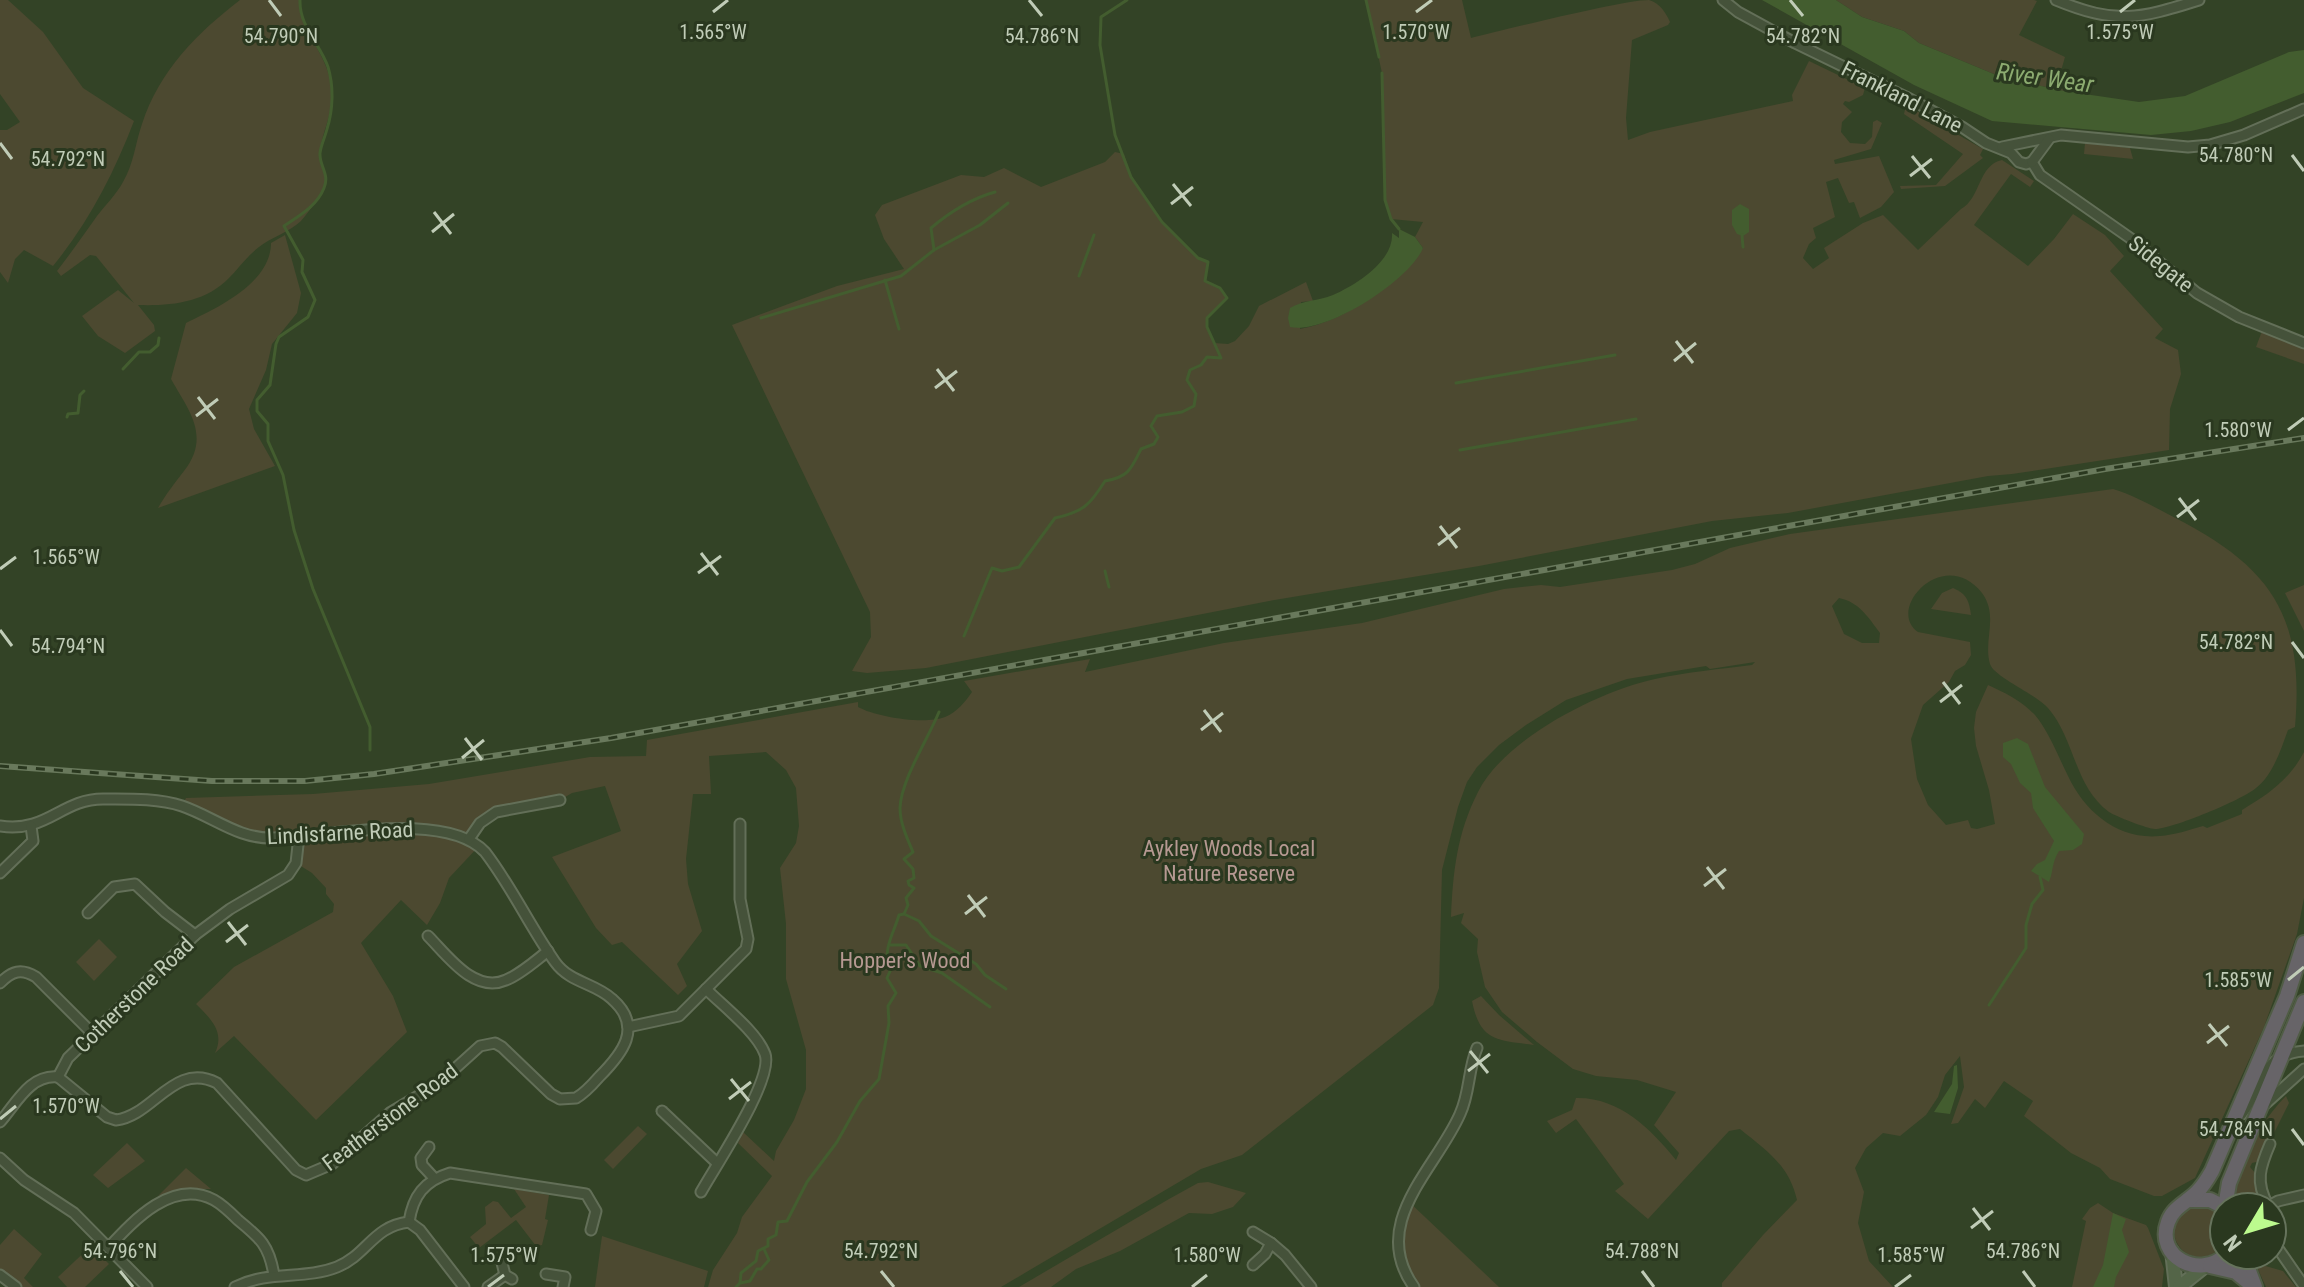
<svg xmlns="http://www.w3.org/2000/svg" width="2304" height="1287" font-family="'Roboto Condensed',sans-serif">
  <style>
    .green { fill: #4c4930; fill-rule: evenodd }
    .water { fill: #435d2f }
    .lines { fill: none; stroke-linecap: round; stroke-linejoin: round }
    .stream { stroke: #435d2f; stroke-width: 3 }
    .minor-casing { stroke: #636f58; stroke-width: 13 }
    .secondary-casing { stroke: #636f58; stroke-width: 16 }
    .trunk-casing { stroke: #505c45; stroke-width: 18 }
    .minor { stroke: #45523a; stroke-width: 9 }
    .secondary { stroke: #546548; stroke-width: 12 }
    .trunk { stroke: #676468; stroke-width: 14 }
    .rail-casing { stroke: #69795c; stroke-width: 6 }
    .rail { stroke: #2a381f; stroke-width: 3; stroke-dasharray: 9; stroke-linecap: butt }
    .ticks { fill: none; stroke: #c0ccb7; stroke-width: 3 }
    .labels { text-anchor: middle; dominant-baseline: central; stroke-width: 6; stroke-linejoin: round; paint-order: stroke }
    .street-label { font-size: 22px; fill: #c0ccb7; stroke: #2a381f }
    .park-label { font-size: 22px; fill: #b69992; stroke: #2a381f }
    .water-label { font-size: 24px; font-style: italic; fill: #8cab70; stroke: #2a381f }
    .ticks-label { font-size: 20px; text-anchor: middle; fill: #c0ccb7; stroke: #2a381f; stroke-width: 6; stroke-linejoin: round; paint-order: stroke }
  </style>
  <rect width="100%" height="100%" fill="#334326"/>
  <!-- green -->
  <g class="green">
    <path d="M0,0h8l35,32 40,56 51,33c-20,52 -45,101 -81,145l-29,-16 -9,9 -7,24 -8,-11v-142h7l13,-8 -20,-28z"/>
    <path d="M240,0h60c-1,30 27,53 31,85 4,28 -8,42 -11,66 -2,16 12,23 2,41 -3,5 -17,25 -21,29 -10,10 -31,17 -42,26 -12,9 -20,21 -30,31 -24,25 -59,28 -91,27l16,20 1,6 -30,22 -27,-17 -16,-20 36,-26 16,13 -38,-47 -6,-1 -29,21 -4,-5c14,-18 27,-37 40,-55 9,-12 19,-21 26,-34 11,-19 12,-38 19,-58 17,-53 55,-91 98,-124z"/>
    <path d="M1366,0h96l9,38c33,-8 152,-38 178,-38 11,3 17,13 21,22l-2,3 -36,15 -6,78 2,22 22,-8 143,-31 -1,-6 17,-34 56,27 -2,7 -14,7 -4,-1 -2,3 9,8 -10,10 -1,10 9,11 15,1 7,-7 1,-15 4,-2 5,3 -11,26 -37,11 1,4 44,-8 15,36 -13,15 -21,11 -6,-16 -5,1 -11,-25 -12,4 9,35 -22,11 3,10 -7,6 -6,14 10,11 16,-11 -5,-10 39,-25 20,-8 35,35 43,-41c20,-11 17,-44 41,-49l32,21 -4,6 -19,-13 -37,51 54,41 26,-27 19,-25 32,21 19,21 -14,15 53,58 -8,9 23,12 3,24 -11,35 -1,41 -157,24 -24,2 -200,37 -76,8 -233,45 -210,35 -343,67 -59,5 -15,-2 19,-34 -1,-25 -138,-287 105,-39 67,-17 -20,-30 -9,-24 7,-10 79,-30 23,2 20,-9 37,19 64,-25 10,-10 9,2 7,23 31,45 36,36 10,4 -2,19c8,7 16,6 21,17l-20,20v10l7,15 14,1 7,-3 14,-15 10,-20 47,-24 7,19 -12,1 -1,27c52,-10 88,-44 123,-81l-8,-11 8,-15 -32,-3 -6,-19 -3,-127z"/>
    <path d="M1836,0h198l3,1 -18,34 46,22 -4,14 3,20 -63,-14 -82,-34 -15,-12 -42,-14z"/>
    <path d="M1906,105l77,44 -3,6 3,3 -38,28 -44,3 -1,-3 36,-1 27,-31 -59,-40z"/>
    <path d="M2085,143l45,5 3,11 -49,-5z"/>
    <path d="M285,235l16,58 -4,20 -25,31 -6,26 -17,39 5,20 21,37 -117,42c8,-14 16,-24 26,-37 27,-35 5,-60 -13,-92l15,-56c31,-15 85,-40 85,-80z"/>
    <path d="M2262,331l42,17v16l-48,-17z"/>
    <path d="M2113,489c26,8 48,22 72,34 91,49 119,99 110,204l-7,3c-7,19 -15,45 -32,58 -14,12 -84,41 -101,41 -7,0 -40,-13 -46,-17 -35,-26 -34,-73 -61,-104 -12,-14 -54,-31 -58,-44 -7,-24 9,-48 -8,-71 -38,-48 -97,16 -64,39l52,10 1,13 -6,10 -10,6 -6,11 -26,23 -12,34 6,40 11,26 18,20 22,-5 3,8 6,1 18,-5 -6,-34 -13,-44 -2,-18 2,-16 12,-27c16,7 35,17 47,30 14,17 23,41 33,61 17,36 50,64 92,60 14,-1 29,-6 43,-10l4,2 35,-14v-4c27,-16 47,-30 62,-58v146l-7,36 -33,93 -69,151 -33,18h-8l-44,-17 -10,-11 -29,-15 -47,-37 9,-15 -29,-20 -19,27 -10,-9 -17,24 -7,1 13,-37 -4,-31 -15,19 -7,22 -12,18 -26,21 -17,-3 -17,15 -11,20 9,24 -6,31 11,38 24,26h-171v-4l41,-48 34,-35c-8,-35 -30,-49 -57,-71l-11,2 -81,88 -33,-28 9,-7 -48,-65 -20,14 -9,-12 25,-11 4,-12c43,-1 75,31 100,62l3,-7 -25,-28 22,-33 -39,-12 -41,-4 -23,-7 -36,-27 -35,-30 -17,-25 -8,-35 1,-13 -17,-16 3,-10 -13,4c2,-45 6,-84 27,-125 26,-53 121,-101 177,-113 32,-7 65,-10 97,-14l3,-3 -45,7 -4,-3 -79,13 -61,21 -40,25 -27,20 -22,22 -10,15 -9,25 -16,63 -3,118 -6,17 -191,150 -41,14 -200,118h-293l5,-17 24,-37 5,-16 30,-41 -34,-33 5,-11 31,29 2,-10 18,-31 12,-31v-39l-20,-71v-55l-6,-56 16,-25 3,-17 -3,-38 -10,-18 -20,-18 -57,4 2,38h-18l-7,65 2,25 14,47 -25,33 10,22 -9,9 -56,-53 -10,3 -16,-17 -44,-71 69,-26 -16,-45 -33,7 -12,7 -64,12 -27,27 10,7 -30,32 -9,25 -13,22 -26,-25 -40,43 32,53 14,36 -91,88 -82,-84 -19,17c10,-21 -4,-34 -19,-49l38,-37 99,-55 1,-8 -8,-10v-6l-14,-15 -16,-10 3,-27 -29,2 -88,-32 4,-8 127,-4 116,-10 161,-27 56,-1 1,-16 211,-38v5c18,10 67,18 87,10 12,-5 20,-15 27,-25l-8,-11 126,-22 -5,13 139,-29 138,-20 142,-34 37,-4 19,2 112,-17 23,-6 35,-16 60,-14zM1839,598c20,4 29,19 41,35l-1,10h-17l-18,-9 -12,-28z"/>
    <path d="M2304,585v46l-19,-38z"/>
    <path d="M1953,588c14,6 16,13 18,27l-40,-6 11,-16z"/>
    <path d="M99,939l18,18 -23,24 -18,-19z"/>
    <path d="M1481,996l18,19 35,30c-36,-5 -54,-3 -62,-44z"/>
    <path d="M2286,1096l3,7 -29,58 -8,2 -2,4 6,7v15l6,13c-8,4 -19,1 -26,-5 -5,-28 30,-82 50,-101z"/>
    <path d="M638,1126l9,8 -34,35 -9,-9z"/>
    <path d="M127,1143l18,18 -37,27 -15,-13z"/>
    <path d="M186,1168l25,21h-27l-26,7z"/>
    <path d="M1208,1182l38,11 -13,14 -21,7 -23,-1 -69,38 -44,18 -25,18h-32l150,-88 29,-16z"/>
    <path d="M514,1189l35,6 -4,24 3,1 -6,25 -6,1 -20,-26 -37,28 -9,-11 16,-13 -1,-17 8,-6 5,1 13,16 15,-11z"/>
    <path d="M1408,1201l91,86h-85l-11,-23 -2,-45z"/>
    <path d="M2098,1203l15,10 33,12 2,3 16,41 -2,18h-90l14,-66 -4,-2 8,-11z"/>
    <circle cx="2200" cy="1231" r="26"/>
    <path d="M14,1229l28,25 -18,24 9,9h-10l-23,-18v-24z"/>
    <path d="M602,1236l106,35 -4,16h-109z"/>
    <path d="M91,1246l18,18 -24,23h-18l-9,-10z"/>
    <path d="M2255,1263l28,8 13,16h-30z"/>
  </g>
  <!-- water -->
  <g class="water">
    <path d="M1762,0h74l26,17 42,14 15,12 82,34 63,14 75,11 46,-6 104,-44 15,-2v43l-74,29 -39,9 -40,4 -159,-14 -78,-36z"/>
    <path d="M1740,204l9,5v23l-6,4 -6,-2 -5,-9v-15z"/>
    <path d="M1399,229l16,8 8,11c-13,32 -97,87 -133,79l-2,-9 2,-10c13,-8 28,-7 43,-13 23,-10 61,-34 59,-62l7,5z"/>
    <path d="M2017,738l11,6 17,43 39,47 -2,10 -9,6 -14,1c-8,14 -5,19 -10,31l-18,-11 6,-7 8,-4 9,-19 -21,-33 -2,-15 -11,-10 -9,-19 -8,-7v-14z"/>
    <path d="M1957,1065l1,23 -8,26 -16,-2 18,-28 2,-18z"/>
    <path d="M2113,1213l13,6 -4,11 7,22 -13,25 -2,10h-21l10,-22z"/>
  </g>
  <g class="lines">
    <!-- stream -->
    <g class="stream">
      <path d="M300,0c-1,26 20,44 28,67 6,20 5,43 -1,62 -2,8 -6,16 -7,24 -1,13 10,21 4,35 -7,18 -25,28 -40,38l19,34 -1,12 13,28 -7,17 -29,20 -3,7 -6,41 -13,15v11l11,13v17l15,34 11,55 19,59 57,138v23"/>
      <path d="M1366,0l13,57"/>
      <path d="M1382,73l3,127 6,19 8,10"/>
      <path d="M1742,235l1,12"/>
      <path d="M934,250l46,-25 28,-22"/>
      <path d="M1079,276l15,-41"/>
      <path d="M885,280l14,49"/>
      <path d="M761,318l140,-42 33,-26 -3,-22c20,-17 39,-29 64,-36"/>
      <path d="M123,369l16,-17h11l8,-7 1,-7"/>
      <path d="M1456,383l159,-28"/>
      <path d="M67,417l1,-3 10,-1 2,-18 4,-4"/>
      <path d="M1460,450l176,-31"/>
      <path d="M1105,571l4,16"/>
      <path d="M964,636l28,-68 10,3 17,-4 36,-49c28,-6 35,-13 50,-37 23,-4 26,-11 36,-32l13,-5 4,-7 -7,-11 6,-10 25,-4 12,-6 2,-12 -9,-14 3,-10 11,-5 6,-8 14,1 -14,-31v-9l20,-20 -7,-10 -15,-7 3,-19 -10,-4 -36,-36 -31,-45 -16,-42 -15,-90 1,-28 26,-17"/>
      <path d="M904,914l15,7 12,15 45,28 9,11 21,14"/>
      <path d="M889,945h17l14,21 22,7 48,34"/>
      <path d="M1989,1005l37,-57v-23l6,-21 11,-14 -3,-13"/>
      <path d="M740,1283l10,-2 7,-12h4l8,-9 -5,-11"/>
      <path d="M736,1287l4,-4 1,-10 15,-12 2,-10 10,-5v-7l8,-4 2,-13 9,-1 20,-39 30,-40 23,-41 19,-22 10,-56 -1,-17 8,-13 -9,-15 4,-9c-10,-18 3,-36 8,-54l5,-1 4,-9 -2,-7 8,-10 -5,-3 -1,-4 6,-3 -1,-9 -9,-10 9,-7c-6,-14 -13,-29 -13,-44 1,-28 28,-69 39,-96"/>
    </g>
    <defs>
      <g id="minor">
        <path d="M1723,0l15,12 57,31 111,54 56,30 24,16 25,10 8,9 7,2 6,-2"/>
        <path d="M2056,0c61,25 82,19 143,0"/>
        <path d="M2002,147l59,-12 127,12 22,-2 34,-10 60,-26"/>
        <path d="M2032,162l8,13 90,63 67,55 42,24 65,26"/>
        <path d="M2032,162l17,-23"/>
        <path d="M0,826c48,7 61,-27 103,-27 25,0 55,-1 79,7 32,11 56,33 91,32 55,-1 172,-28 212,14 27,35 45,75 70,110 15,21 40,21 57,37 32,28 10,55 -13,78 -7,8 -14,16 -23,21l-16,1 -9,-5 -49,-47 -7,-4 -15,3 -42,38 -47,28 -59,52 -26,11 -10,-5 -79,-87c-43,-22 -64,33 -101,37l-9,-3 -49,-40"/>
        <path d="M469,839l11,-16 16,-11 64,-12"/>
        <path d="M0,873l33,-32 -2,-15"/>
        <path d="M88,913l26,-26 21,-3 30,28 30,23"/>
        <path d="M428,936c19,19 46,58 78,44 15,-6 29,-19 42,-29"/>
        <path d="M0,983c12,-12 21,-15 36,-6l57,57"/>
        <path d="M628,1027l51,-11 67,-67 2,-10 -8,-40v-75"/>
        <path d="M2262,1107l42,-38"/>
        <path d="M662,1111l55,52"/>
        <path d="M2242,1114c21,-28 19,-60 62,-63"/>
        <path d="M0,1122c16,-18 30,-48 58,-45l10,-19 127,-123 35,-26 58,-34 8,-12 3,-27"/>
        <path d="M429,1147l-8,11 1,7 12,13"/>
        <path d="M0,1158l24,22 50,33 73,74"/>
        <path d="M701,1192c15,-27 73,-113 64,-138 -8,-22 -42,-48 -59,-65"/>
        <path d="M2268,1205c-13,-23 -8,-38 2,-61"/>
        <path d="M2236,1207h11"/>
        <path d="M2267,1207l11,-6 26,-6"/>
        <path d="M409,1222c4,-26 15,-41 41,-49l136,21 10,17 -5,19"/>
        <path d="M409,1222l11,8 44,57"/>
        <path d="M1253,1232l18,11"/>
        <path d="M2272,1234l5,13 27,39"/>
        <path d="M109,1247c25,-27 64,-69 105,-47 9,5 17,13 24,20 22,18 31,25 36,55"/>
        <path d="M502,1263l3,12 7,4"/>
        <path d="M1253,1265l12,-11 6,-11 14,12 26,32"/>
        <path d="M546,1274l19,3 -2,10"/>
        <path d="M0,1275l16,12"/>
        <path d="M235,1287c34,-17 69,-7 102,-20 30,-12 36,-41 72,-45"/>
        <path d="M488,1287l17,-12"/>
        <path d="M1414,1287c-46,-64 22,-118 46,-173 10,-21 8,-45 17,-66"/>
      </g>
      <g id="secondary">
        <path d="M2172,1251l4,36"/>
        <path d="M2179,1287l25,-20"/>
      </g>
      <g id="trunk">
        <path d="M2188,1200h22l14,7"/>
        <path d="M2225,1207l4,-24 75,-181"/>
        <path d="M2226,1255c-27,25 -71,2 -58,-33 5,-15 20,-20 30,-31 6,-6 10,-13 14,-20l75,-175 17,-53"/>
        <path d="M2243,1255l12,32"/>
        <path d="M2210,1266l26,6 18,15"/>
      </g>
    </defs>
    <!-- minor casing -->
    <use href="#minor" class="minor-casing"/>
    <!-- secondary casing -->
    <use href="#secondary" class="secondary-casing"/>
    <!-- trunk casing -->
    <use href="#trunk" class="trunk-casing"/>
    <!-- minor -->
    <use href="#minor" class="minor"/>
    <!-- secondary -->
    <use href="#secondary" class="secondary"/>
    <!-- trunk -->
    <use href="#trunk" class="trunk"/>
    <defs>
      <path id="rail" d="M0,766l212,15h93l69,-7 237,-36 1494,-269 199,-31"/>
    </defs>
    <!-- rail casing -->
    <use href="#rail" class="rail-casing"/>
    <!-- rail -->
    <use href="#rail" class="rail"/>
  </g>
  <!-- ticks -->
  <path class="ticks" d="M269,0l12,16M1029,0l13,16M1790,0l13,16M713,12l15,-12M1416,12l16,-12M2120,12l15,-12M0,143l12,16M2292,155l12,16M1912,156l18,22M1910,176l22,-17M1173,184l18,22M1171,204l22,-17M434,212l17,22M432,232l22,-18M1676,341l17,22M1674,361l22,-18M937,369l17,22M935,388l22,-17M198,397l17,22M196,416l22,-17M2288,430l16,-12M2179,498l17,22M2177,517l22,-17M1440,526l17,22M1438,545l22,-17M701,553l17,22M0,569l16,-12M698,573l23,-17M0,630l12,16M2292,642l12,16M1943,682l17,22M1940,702l22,-17M1204,710l17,22M1201,730l22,-17M465,738l17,22M462,758l22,-18M1707,867l17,22M1704,886l22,-17M968,895l17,22M965,914l22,-17M228,922l18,23M226,942l22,-17M2288,980l16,-13M2209,1024l18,22M2207,1043l22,-17M1470,1051l18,22M1468,1071l22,-17M731,1079l18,22M729,1099l22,-17M0,1119l16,-13M2292,1129l12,16M1973,1208l17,22M1971,1228l22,-17M120,1271l13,16M881,1271l13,16M1642,1271l12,16M2023,1271l12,16M488,1287l16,-12M1192,1287l15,-12M1895,1287l16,-12"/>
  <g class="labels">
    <!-- street labels -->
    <g class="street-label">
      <text transform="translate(1902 97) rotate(27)">Frankland Lane</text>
      <text transform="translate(2161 264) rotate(39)">Sidegate</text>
      <text transform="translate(340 833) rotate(-3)">Lindisfarne Road</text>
      <text transform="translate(134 995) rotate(-44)">Cotherstone Road</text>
      <text transform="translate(390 1117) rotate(-37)">Featherstone Road</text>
    </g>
    <!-- park labels -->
    <g class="park-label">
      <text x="1229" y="848">Aykley Woods Local<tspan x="1229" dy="25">Nature Reserve</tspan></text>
      <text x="905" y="960">Hopper's Wood</text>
    </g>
    <!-- water labels -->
    <g class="water-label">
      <text transform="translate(2045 78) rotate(8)">River Wear</text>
    </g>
  </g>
  <g class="ticks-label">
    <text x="713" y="39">1.565°W</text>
    <text x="1416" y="39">1.570°W</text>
    <text x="2120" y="39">1.575°W</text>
    <text x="281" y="43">54.790°N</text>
    <text x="1042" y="43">54.786°N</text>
    <text x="1803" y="43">54.782°N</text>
    <text x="2236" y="162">54.780°N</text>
    <text x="68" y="166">54.792°N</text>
    <text x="2238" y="437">1.580°W</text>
    <text x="66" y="564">1.565°W</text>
    <text x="2236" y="649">54.782°N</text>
    <text x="68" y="653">54.794°N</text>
    <text x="2238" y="987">1.585°W</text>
    <text x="66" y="1113">1.570°W</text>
    <text x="2236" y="1136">54.784°N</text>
    <text x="120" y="1258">54.796°N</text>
    <text x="881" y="1258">54.792°N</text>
    <text x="1642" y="1258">54.788°N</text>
    <text x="2023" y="1258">54.786°N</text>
    <text x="504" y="1262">1.575°W</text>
    <text x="1207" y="1262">1.580°W</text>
    <text x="1911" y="1262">1.585°W</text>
  </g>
  <!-- north arrow -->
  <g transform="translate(2248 1231) rotate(232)"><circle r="38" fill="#2a381f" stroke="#66735c" stroke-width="2"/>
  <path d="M0-6L14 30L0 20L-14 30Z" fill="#bcfa8e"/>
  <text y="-12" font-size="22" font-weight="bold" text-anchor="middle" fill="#c0ccb7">N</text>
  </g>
</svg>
